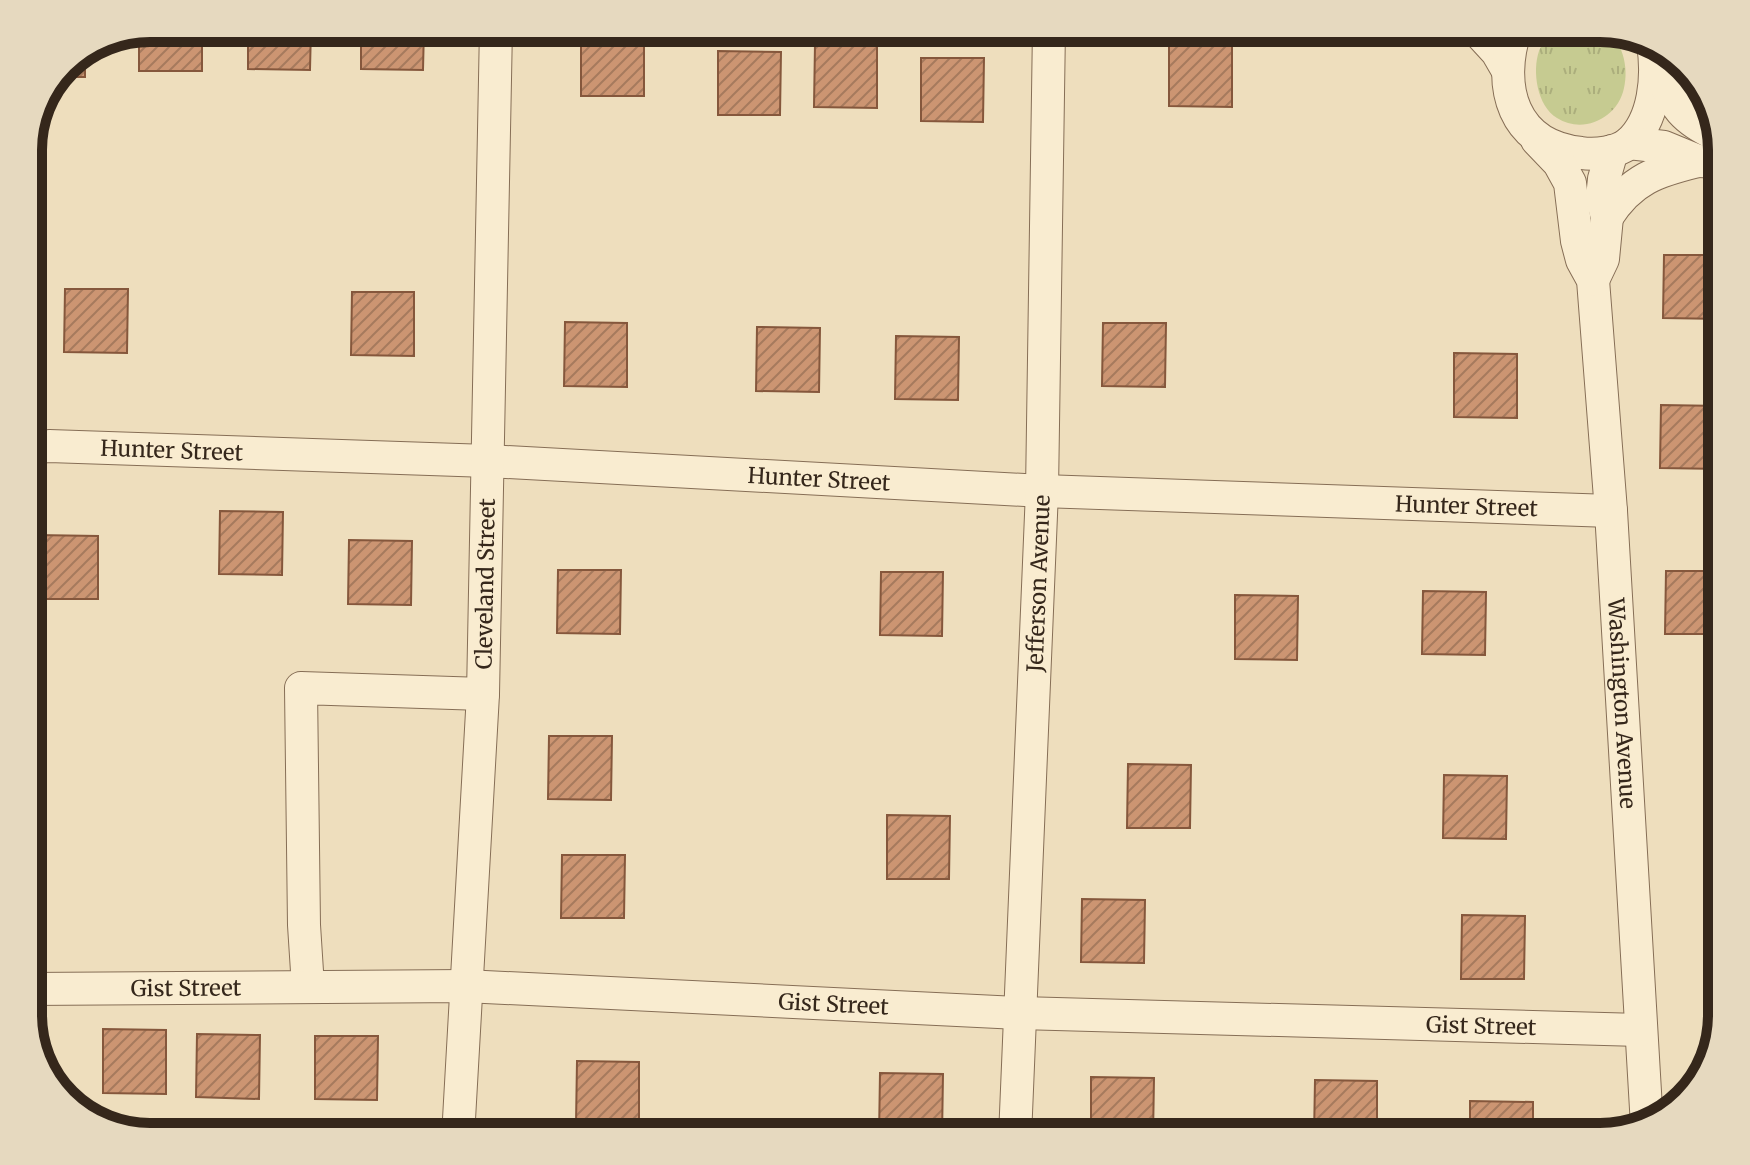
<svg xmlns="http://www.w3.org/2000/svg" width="1750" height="1165" font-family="Merriweather,serif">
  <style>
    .grass { fill: url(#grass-tufts) }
    .building { fill: url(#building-hatch); stroke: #85573c; stroke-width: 2 }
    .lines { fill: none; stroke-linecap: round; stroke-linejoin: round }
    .minor-casing { stroke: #866e56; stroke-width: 34 }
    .minor { stroke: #f9ecd0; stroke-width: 32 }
    .labels { text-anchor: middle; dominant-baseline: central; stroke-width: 7; stroke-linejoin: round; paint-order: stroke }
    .street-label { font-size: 22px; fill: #35271b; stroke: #f5e8cd }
    .rim { fill: none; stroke: #35271b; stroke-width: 10 }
  </style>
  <defs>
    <pattern id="grass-tufts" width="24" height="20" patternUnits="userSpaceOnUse" patternTransform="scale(2)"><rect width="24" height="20" fill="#c6cb91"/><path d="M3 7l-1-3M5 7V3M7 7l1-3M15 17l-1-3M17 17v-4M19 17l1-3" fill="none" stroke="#abae7c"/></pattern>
    <pattern id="building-hatch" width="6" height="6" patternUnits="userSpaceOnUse" patternTransform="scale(2)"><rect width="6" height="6" fill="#cc9572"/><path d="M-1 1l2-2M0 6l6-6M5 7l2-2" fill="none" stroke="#a67a5d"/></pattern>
  </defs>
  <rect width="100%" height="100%" fill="#eedebd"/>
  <!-- grass -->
  <path class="grass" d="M1559,28c12,0 32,-4 43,1 21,9 27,39 22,59 -6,30 -41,47 -67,30 -20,-12 -25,-47 -18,-67 4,-10 12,-17 20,-23z"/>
  <!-- building -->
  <g class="building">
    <path d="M150,28h52v43h-63v-38z"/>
    <path d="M248,28h63l-1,42 -62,-1z"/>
    <path d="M361,28h63l-1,42 -62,-1z"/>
    <rect x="581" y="33" width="63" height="63"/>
    <path d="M1169,43l63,1v63l-63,-1z"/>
    <path d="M815,44h62v64l-63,-1z"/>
    <path d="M718,51l63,1 -1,63h-62z"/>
    <path d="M85,55v22h-27l6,-14z"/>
    <path d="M921,58h63l-1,64 -62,-1z"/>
    <path d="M1664,255h58v64l-59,-1z"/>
    <path d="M65,289h63l-1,64 -63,-1z"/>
    <path d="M352,292h62v64l-63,-1z"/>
    <path d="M565,322l62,1v64l-63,-1z"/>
    <path d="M1103,323h63l-1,64 -63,-1z"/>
    <path d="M757,327l63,1 -1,64 -63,-1z"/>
    <path d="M896,336l63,1 -1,63 -63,-1z"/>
    <path d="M1454,353l63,1v64l-63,-1z"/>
    <path d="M1661,405l61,1v63l-62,-1z"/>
    <path d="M220,511l63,1 -1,63 -63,-1z"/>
    <path d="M36,535l62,1v63h-63z"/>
    <path d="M349,540l63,1 -1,64 -63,-1z"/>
    <path d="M558,570h63l-1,64 -63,-1z"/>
    <path d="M1666,571h56v63h-57z"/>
    <path d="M881,572h62l-1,64 -62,-1z"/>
    <path d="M1423,591l63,1 -1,63 -63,-1z"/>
    <path d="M1235,595l63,1 -1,64 -62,-1z"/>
    <path d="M549,736h63l-1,64 -63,-1z"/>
    <path d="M1128,764l63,1 -1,63h-63z"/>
    <path d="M1444,775l63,1 -1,63 -63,-1z"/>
    <path d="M887,815l63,1 -1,63h-62z"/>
    <path d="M562,855h63l-1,63h-63z"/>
    <path d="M1082,899l63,1 -1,63 -63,-1z"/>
    <path d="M1462,915l63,1 -1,63h-63z"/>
    <path d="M1711,1021h9l-9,31z"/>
    <path d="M103,1029l63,1v64l-63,-1z"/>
    <path d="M197,1034l63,1 -1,64 -63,-2z"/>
    <path d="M315,1036h63l-1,64 -62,-1z"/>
    <path d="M577,1061l62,1v63l-63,-1z"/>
    <path d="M880,1073l63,1 -1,63h-63z"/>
    <path d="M1091,1077l63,1 -1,59h-62z"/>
    <path d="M1315,1080l62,1v56h-63z"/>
    <path d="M1470,1101l63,1v35h-63z"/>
  </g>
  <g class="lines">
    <defs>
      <g id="minor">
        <path d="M1475,28l22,24 11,19"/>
        <path d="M1516,28c-20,59 -3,118 65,125 14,2 36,0 48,-10 26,-23 29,-67 24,-99"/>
        <path d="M1657,67c18,38 22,51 62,69"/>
        <path id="s1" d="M1537,140l22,23 11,20 7,58 5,19 11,20 18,231 36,615"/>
        <path d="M1629,143l35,4 34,14 24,1"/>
        <path d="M1607,217c24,-38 50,-46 91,-56"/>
        <path d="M1593,280l10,-21 4,-42 -5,-19 2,-19 8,-28"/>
        <path id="s2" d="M28,449l21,-3 439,15 554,30 569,20"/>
        <path d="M308,987l-4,-62 -3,-237 182,6"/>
        <path id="s3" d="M28,989l437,-3 555,27 620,17"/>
        <path id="s4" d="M458,1137l25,-443 13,-666"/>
        <path id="s5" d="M1015,1137l27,-646 7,-463"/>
      </g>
    </defs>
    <!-- minor casing -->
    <use href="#minor" class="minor-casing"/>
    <!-- minor -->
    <use href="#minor" class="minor"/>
  </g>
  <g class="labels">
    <!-- street labels -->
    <g class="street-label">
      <text stroke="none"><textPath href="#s2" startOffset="144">Hunter Street</textPath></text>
      <text stroke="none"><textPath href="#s2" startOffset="792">Hunter Street</textPath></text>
      <text stroke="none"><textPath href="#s2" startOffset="1440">Hunter Street</textPath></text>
      <text stroke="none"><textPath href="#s4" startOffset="554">Cleveland Street</textPath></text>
      <text stroke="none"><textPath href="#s5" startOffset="554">Jefferson Avenue</textPath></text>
      <text stroke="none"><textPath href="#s1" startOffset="580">Washington Avenue</textPath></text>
      <text stroke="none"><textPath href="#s3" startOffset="158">Gist Street</textPath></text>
      <text stroke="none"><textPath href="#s3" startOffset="806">Gist Street</textPath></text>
      <text stroke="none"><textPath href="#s3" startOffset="1454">Gist Street</textPath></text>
    </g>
  </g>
  <!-- crop -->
  <path d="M0 0H1750V1165H0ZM150 42H1600A108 108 0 0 1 1708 150V1015A108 108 0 0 1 1600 1123H150A108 108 0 0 1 42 1015V150A108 108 0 0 1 150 42Z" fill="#e6d9bf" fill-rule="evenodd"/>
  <path class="rim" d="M150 42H1600A108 108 0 0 1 1708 150V1015A108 108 0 0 1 1600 1123H150A108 108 0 0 1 42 1015V150A108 108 0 0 1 150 42Z"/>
</svg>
